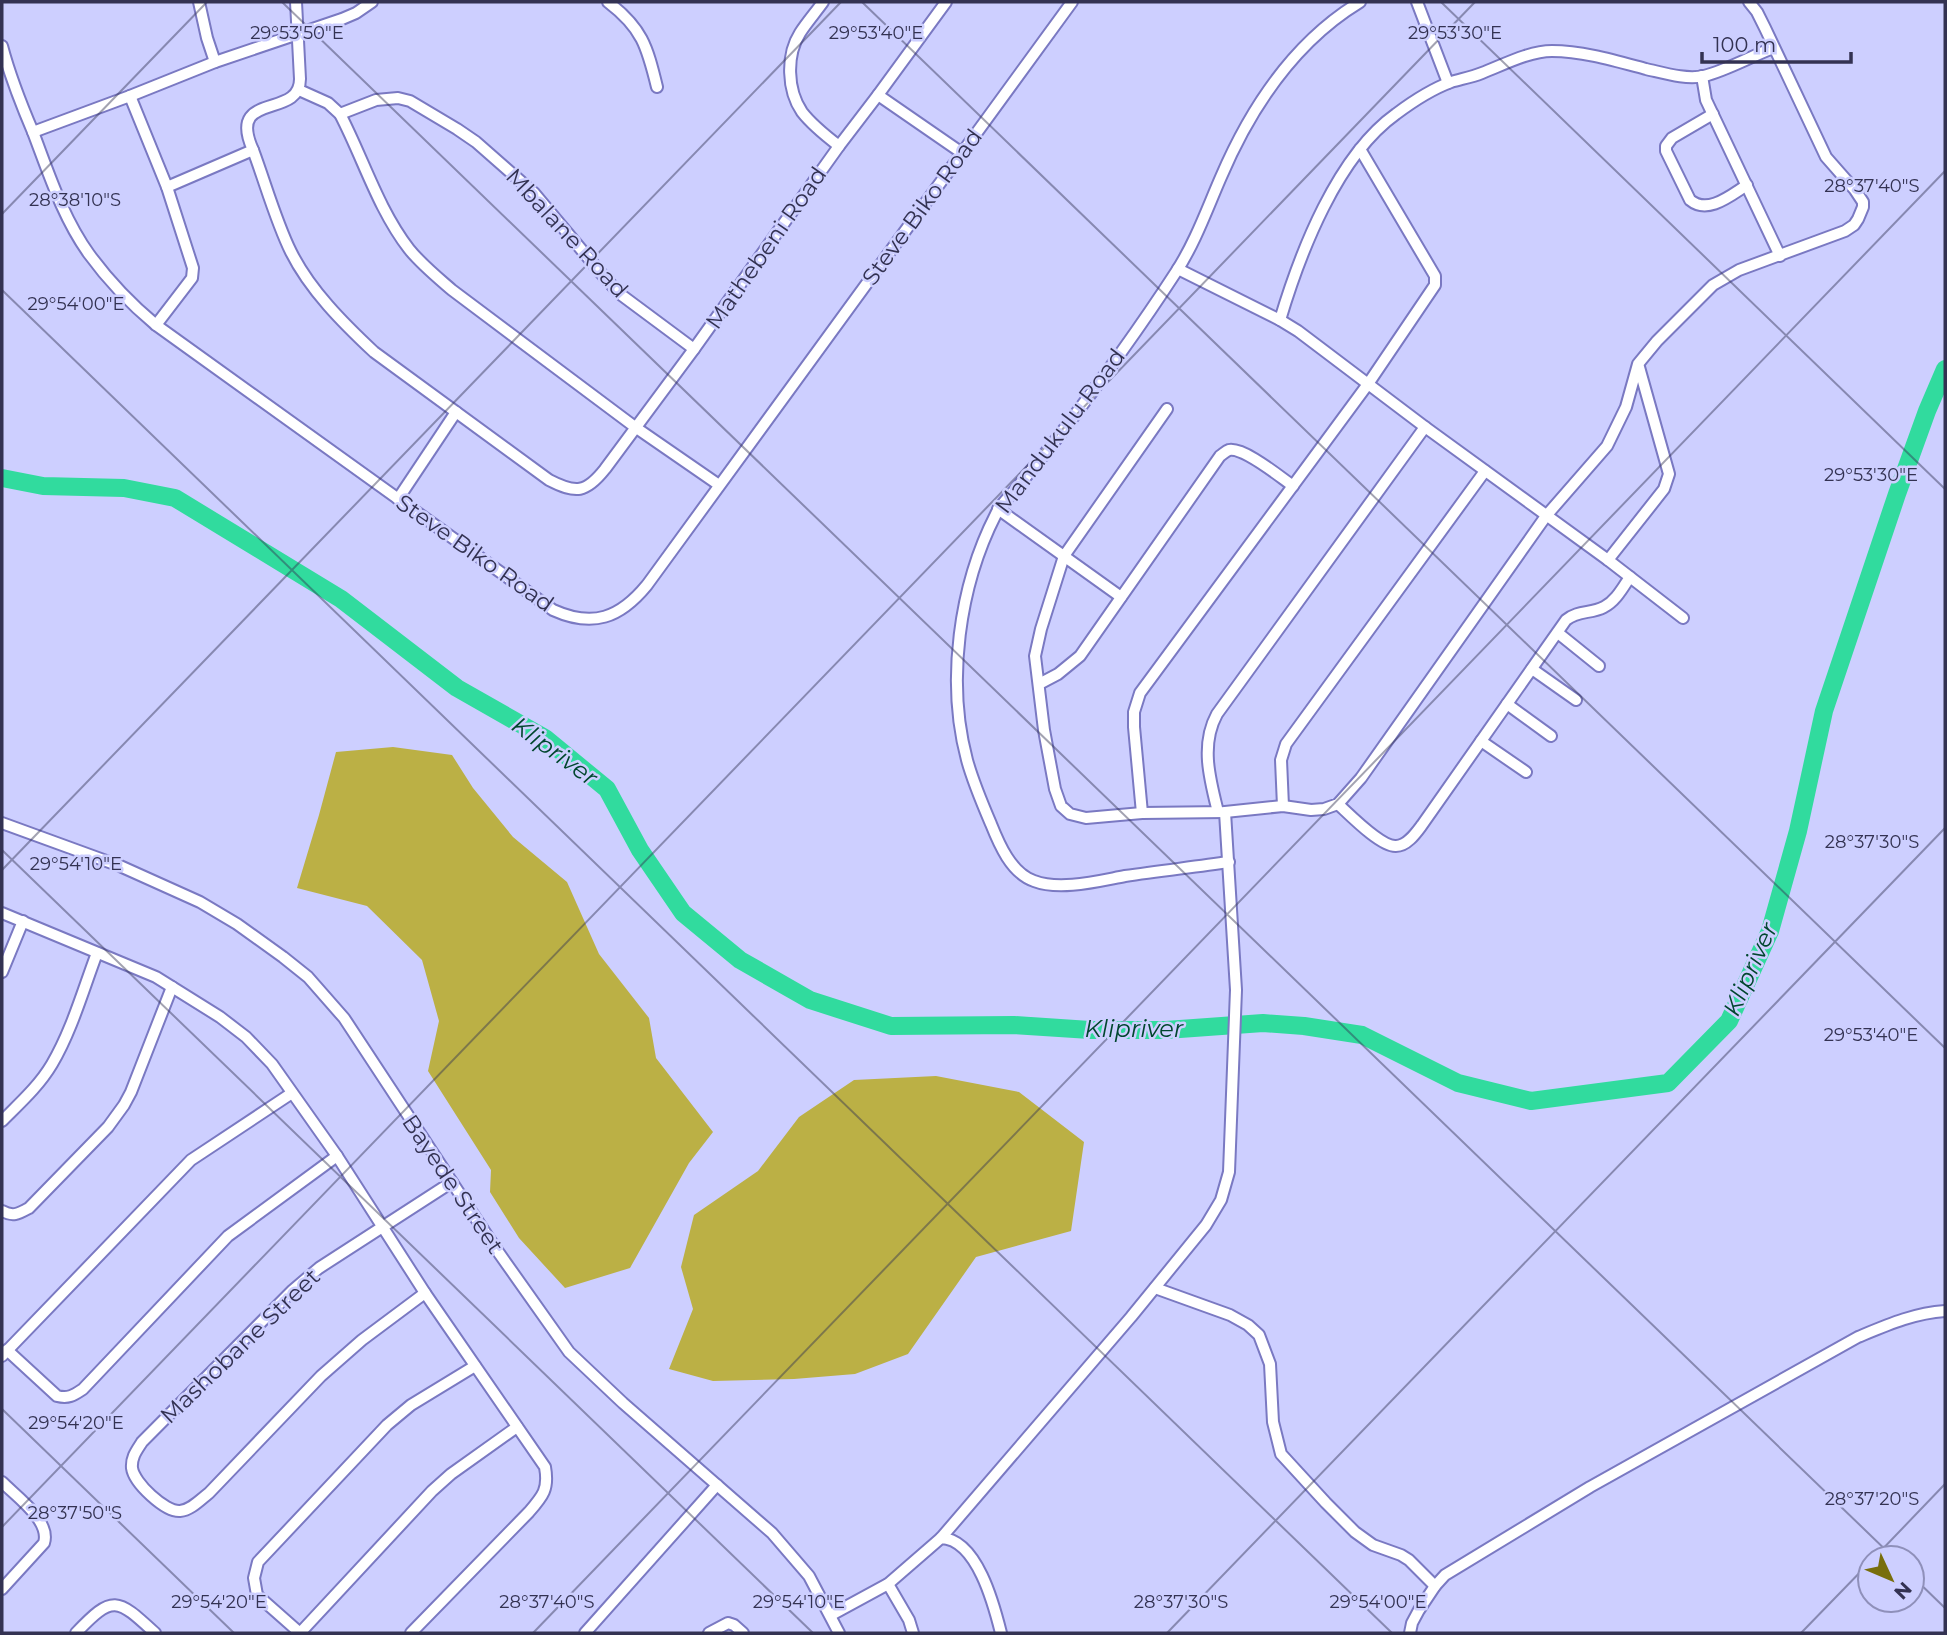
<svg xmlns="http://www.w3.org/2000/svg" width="1947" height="1635" font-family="Montserrat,sans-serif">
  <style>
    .green { fill: #bbb045 }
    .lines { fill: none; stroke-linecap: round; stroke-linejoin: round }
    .river { stroke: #31db9e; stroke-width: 18 }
    .minor-casing { stroke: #7a79c2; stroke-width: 14 }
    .minor { stroke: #fff; stroke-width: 10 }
    .ticks { fill: none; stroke: #333252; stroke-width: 2; stroke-opacity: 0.45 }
    .labels { text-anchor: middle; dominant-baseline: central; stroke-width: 5; stroke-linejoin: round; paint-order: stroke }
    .street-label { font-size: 23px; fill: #333252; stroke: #cdcfff }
    .water-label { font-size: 24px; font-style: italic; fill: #00462e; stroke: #cdcfff }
    .ticks-label { font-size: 18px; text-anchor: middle; fill: #333252; stroke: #cdcfff; stroke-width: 5; stroke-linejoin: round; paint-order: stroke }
  </style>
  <rect width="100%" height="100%" fill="#cdcfff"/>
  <!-- green -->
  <g class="green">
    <path d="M393,747l59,8 21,33 40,49 54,45 32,72 50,64 7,40 57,74 -24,31 -59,105 -65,20 -46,-50 -29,-46 1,-22 -63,-99 11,-50 -17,-61 -55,-54 -70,-18 22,-73 17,-63z"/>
    <path d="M936,1076l83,16 65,50 -13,89 -95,26 -68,97 -53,20 -61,5 -81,2 -44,-12 24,-60 -12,-42 13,-52 64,-44 41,-54 55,-37z"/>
  </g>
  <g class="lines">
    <!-- river -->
    <path class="river" d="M2,478l41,8 81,2 51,10 166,101 116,89 88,50 62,51 33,61 43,63 57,47 70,40 81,26 123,-1 76,5h76l97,-7 41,3 58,9 96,48 73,18 137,-18 61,-62 41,-90 28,-100 26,-120 73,-217 30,-83 18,-42"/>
    <defs>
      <g id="minor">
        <path d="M199,2l8,36 8,24"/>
        <path d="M608,2c34,26 39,44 49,85"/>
        <path d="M823,2c-7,10 -16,20 -23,31 -14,22 -13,57 2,79 10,13 24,24 37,34"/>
        <path d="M1417,2l31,81"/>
        <path d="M2,46c8,30 19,58 31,86 16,42 30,86 56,122 19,26 43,51 67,71l397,285c40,18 67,8 94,-25l425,-583"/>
        <path d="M1702,76l4,24 74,156"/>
        <path d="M299,90l29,13 12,11c23,44 38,95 69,135 12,15 28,28 43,41l183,137 84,58"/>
        <path d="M878,95l84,58"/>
        <path d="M130,96l37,91 26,81 -1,10 -36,47"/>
        <path d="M340,114l36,-14 22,-2 12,3 47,28 19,13 58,51 72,86 14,15 74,55"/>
        <path d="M1713,114l-41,24 -6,8v5l24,49c18,15 41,-5 57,-15"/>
        <path d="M33,132l97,-36 85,-34 127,-43 14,-6 16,-11"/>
        <path d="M253,150c12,32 23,72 38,102 19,38 52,71 83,100l175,128c27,14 37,13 56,-11l89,-120 145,-203 39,-51 68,-93"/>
        <path d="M167,187l86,-37c-27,-60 47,-30 47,-71l-4,-77"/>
        <path d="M1178,269l102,51 18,11 127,96 183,133 75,58"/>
        <path d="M1280,320c20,-67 57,-164 116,-206 16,-12 36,-25 55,-32 10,-3 21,-5 31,-9 21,-8 47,-22 70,-22 31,0 64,10 94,18 18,4 40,11 58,7 21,-5 48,-20 69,-28"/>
        <path d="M1167,409l-103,147 -23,73 -6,27 9,74 11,59 6,17 9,8 16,4 56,-5 83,-1 58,-6 28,4 13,-1 14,-5 23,-26 185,-262 61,-70 19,-39 12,-43 19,-23 56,-56 26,-15 106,-39 9,-6 4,-6 5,-12v-5l-8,-12 -29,-33 -61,-129 -8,-16 -8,-10"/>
        <path d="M398,499l58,-87"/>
        <path d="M998,509l123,88"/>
        <path d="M1608,560l56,-71 5,-15 -30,-107"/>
        <path d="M1558,633l41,33"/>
        <path d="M1532,669l44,31"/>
        <path d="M1039,684l19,-10 22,-18 140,-200c3,-2 6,-5 9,-6 15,-3 51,27 64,36"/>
        <path d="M1507,704l44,32"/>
        <path d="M1481,741l45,31"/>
        <path d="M1338,804c12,11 43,43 58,42 11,0 20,-13 26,-21l144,-205c12,-10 25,-6 38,-13 12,-6 19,-20 26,-30"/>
        <path d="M1283,806l-2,-46 5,-16 199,-273"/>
        <path d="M1218,812c-8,-32 -18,-67 -1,-98l208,-287"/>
        <path d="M1142,813l-8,-86v-15l6,-19 228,-309 67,-99v-9l-75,-127"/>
        <path d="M2,823l118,43 80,36 37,22 46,33 25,20 36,41 150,228 75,106 54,51 149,130 37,43 30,57"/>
        <path d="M1229,862c-35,5 -70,9 -104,14 -27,5 -65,15 -91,5 -23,-8 -35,-37 -43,-57 -9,-21 -18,-42 -24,-64 -21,-78 -8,-174 29,-246 4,-9 12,-16 19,-24 14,-17 29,-35 43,-53 41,-53 81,-108 118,-165 19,-29 31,-63 45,-95 30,-70 73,-135 139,-175"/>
        <path d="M2,913l154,64 64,40 26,20 26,27 65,92 88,137 120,174c4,22 -2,29 -16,45l-118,121"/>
        <path d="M2,972l21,-51"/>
        <path d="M2,1121c18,-18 37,-35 50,-57 20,-34 31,-74 45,-111"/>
        <path d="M2,1211c11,6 16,3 27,-3l79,-81 16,-22 7,-13 41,-105"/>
        <path d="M1155,1288l75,27 18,10 11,10 11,29 3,58 8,32 45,49 29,29 18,13 28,10 8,5 26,26"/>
        <path d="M425,1293l-63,47 -41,36 -112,117c-9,7 -18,17 -29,18 -15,1 -46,-28 -48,-43 -1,-11 5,-18 10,-26l151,-152 26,-22 133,-86"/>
        <path d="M7,1350l50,46c12,3 17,-1 26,-7l145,-153 109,-80"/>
        <path d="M2,1356l189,-196 101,-67"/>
        <path d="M475,1366l-64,39 -24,20 -129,137 -4,16 3,17 43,38 132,-142 19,-17 66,-47"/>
        <path d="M2,1482c15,15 49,39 42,61l-42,46"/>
        <path d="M941,1538l190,-221 75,-92 15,-25 8,-28 7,-182 -11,-178"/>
        <path d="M888,1584l21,36 4,13"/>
        <path d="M831,1615l57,-31 53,-46c36,1 53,67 60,95"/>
        <path d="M76,1633c37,-39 41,-35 79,0"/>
        <path d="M585,1633l132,-148"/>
        <path d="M709,1633l19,-10 6,2 9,8"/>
        <path d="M1410,1633l2,-10 7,-13 16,-24 10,-11 145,-88 268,-150c29,-12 56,-24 87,-26"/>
      </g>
    </defs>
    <!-- minor casing -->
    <use href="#minor" class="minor-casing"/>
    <!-- minor -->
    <use href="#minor" class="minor"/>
  </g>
  <!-- ticks -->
  <path class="ticks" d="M282,2l1612,1556M862,2l1083,1046M1441,2l504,487M2,214l205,-212M2,290l1390,1343M2,850l811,783M2,870l839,-868M2,1409l232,224M2,1527l1473,-1525M1874,1558l71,-74M1912,1576l33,32M533,1633l1412,-1462M1167,1633l778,-805M1801,1633l69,-71"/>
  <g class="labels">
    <!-- street labels -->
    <g class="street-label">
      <text transform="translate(922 207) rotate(-54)">Steve Biko Road</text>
      <text transform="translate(567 233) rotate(47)">Mbalane Road</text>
      <text transform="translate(766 248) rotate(-55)">Mathebeni Road</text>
      <text transform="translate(1060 431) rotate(-53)">Mandukulu Road</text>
      <text transform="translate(475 553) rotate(35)">Steve Biko Road</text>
      <text transform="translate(453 1184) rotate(56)">Bayede Street</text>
      <text transform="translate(240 1346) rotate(-44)">Mashobane Street</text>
    </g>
    <!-- water labels -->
    <g class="water-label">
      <text transform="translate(555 751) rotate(36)">Klipriver</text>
      <text transform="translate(1750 969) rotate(-66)">Klipriver</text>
      <text x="1134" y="1028">Klipriver</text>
    </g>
  </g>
  <g class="ticks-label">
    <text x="297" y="39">29°53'50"E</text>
    <text x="876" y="39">29°53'40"E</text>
    <text x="1455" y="39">29°53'30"E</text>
    <text x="1872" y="192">28°37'40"S</text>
    <text x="75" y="206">28°38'10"S</text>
    <text x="76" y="310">29°54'00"E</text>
    <text x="1871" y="481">29°53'30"E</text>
    <text x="1872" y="848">28°37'30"S</text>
    <text x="76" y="870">29°54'10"E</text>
    <text x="1871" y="1041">29°53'40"E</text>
    <text x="76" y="1429">29°54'20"E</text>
    <text x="1872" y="1505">28°37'20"S</text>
    <text x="75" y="1519">28°37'50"S</text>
    <text x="547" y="1608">28°37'40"S</text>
    <text x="1181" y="1608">28°37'30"S</text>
    <text x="219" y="1608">29°54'20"E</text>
    <text x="799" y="1608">29°54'10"E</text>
    <text x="1378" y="1608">29°54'00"E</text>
  </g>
  <!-- border -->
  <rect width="1947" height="1635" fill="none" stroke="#333252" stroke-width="7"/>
  <!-- north arrow -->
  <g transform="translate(1891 1579) rotate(134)"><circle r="33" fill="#cdcfff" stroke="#8f90ba" stroke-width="2"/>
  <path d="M0-5L12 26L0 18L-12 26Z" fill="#786e0c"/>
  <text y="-10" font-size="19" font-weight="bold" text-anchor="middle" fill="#333252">N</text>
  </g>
  <!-- scale -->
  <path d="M1702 52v10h149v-10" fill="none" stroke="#333252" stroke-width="3.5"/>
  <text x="1713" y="52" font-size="21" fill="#333252" stroke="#cdcfff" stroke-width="5" paint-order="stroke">100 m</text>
</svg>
